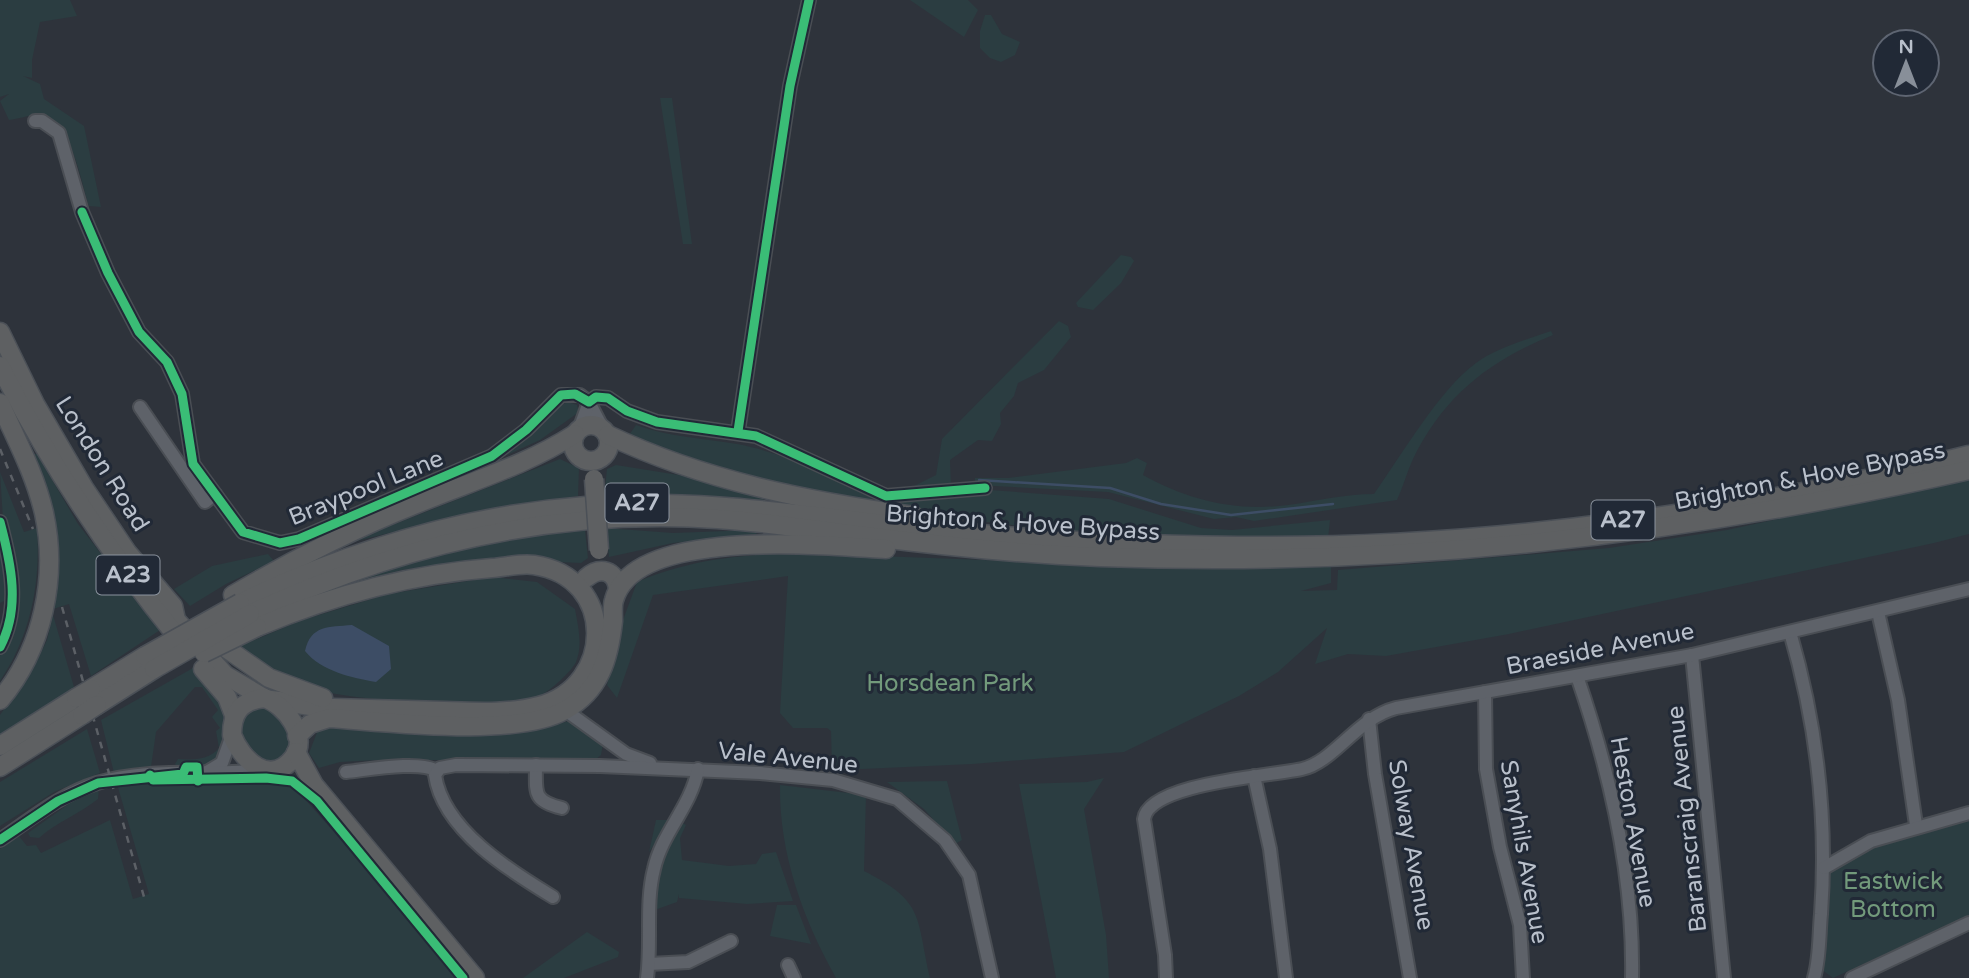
<svg xmlns="http://www.w3.org/2000/svg" width="1969" height="978" font-family="'Varela Round',sans-serif">
  <style>
    .green { fill: #2b3d41 }
    .water { fill: #3d4d65 }
    .lines { fill: none; stroke-linecap: round; stroke-linejoin: round }
    .stream { stroke: #3d4d65; stroke-width: 2.5 }
    .minor-casing { stroke: #4a4e54; stroke-width: 16 }
    .highway-casing { stroke: #4b5057; stroke-width: 21 }
    .minor { stroke: #5e6269; stroke-width: 12 }
    .highway { stroke: #5e6062; stroke-width: 18 }
    .rail { stroke: #5c6066; stroke-width: 2.5; stroke-dasharray: 7 7; stroke-linecap: butt }
    .highway-bridge-casing { stroke: #4b5057; stroke-width: 21; stroke-linecap: butt }
    .highway-bridge { stroke: #5e6062; stroke-width: 18 }
    .cycleway-casing { stroke: #212936; stroke-width: 13 }
    .cycleway { stroke: #3abd76; stroke-width: 9 }
    .labels { text-anchor: middle; dominant-baseline: central; stroke-width: 6; stroke-linejoin: round; paint-order: stroke }
    .shield { fill: #212936; stroke: #8b939e; stroke-width: 2 }
    .shield-label { font-size: 23px; font-weight: bold; fill: #b9c0cb }
    .street-label { font-size: 24px; fill: #b9c0cb; stroke: #212936 }
    .park-label { font-size: 24px; fill: #729a7b; stroke: #212936 }
  </style>
  <rect width="100%" height="100%" fill="#2e333b"/>
  <!-- green -->
  <g class="green">
    <path d="M0,0h70l7,16 -37,6 -8,38v18l-9,-2 17,8 4,15 40,27 17,81 -12,-1c-8,-24 -19,-93 -52,-91 -8,0 -19,4 -28,5l-9,-19 9,-7 -9,3z"/>
    <path d="M910,0h58l10,10 -14,27z"/>
    <path d="M985,15h6l11,19 18,8 -5,13 -14,7 -11,-4 -10,-10v-17z"/>
    <path d="M660,98h12l20,146h-9z"/>
    <path d="M1121,255l10,2 3,4 -13,22 -28,27 -15,-3 -2,-4z"/>
    <path d="M1059,321l9,5 3,11 -27,33 -26,13 -4,13 -14,17 1,11 -9,17 -14,-1 -28,20 1,27 -41,5 2,-5 24,-12 6,-36z"/>
    <path d="M1551,331l2,4c-64,26 -109,61 -140,124 -6,13 -10,28 -16,41l-143,21 -18,-4 -22,2 -106,-27 -133,-7v-7h33l118,-15 11,-5 10,5 -4,12c45,25 93,37 145,30 29,-4 56,-11 86,-11 27,-38 65,-104 102,-131 22,-16 50,-23 75,-32z"/>
    <path d="M568,402l9,3 2,7 -39,28 -40,18 58,-52z"/>
    <path d="M636,425c33,12 66,13 101,19 49,9 91,32 135,54v7l-107,-22 -138,-45z"/>
    <path d="M34,454h3l41,70 82,106 -69,46 -22,-72 -16,5c14,-54 0,-103 -19,-155z"/>
    <path d="M560,459l19,9 -1,28 -106,17 -128,31z"/>
    <path d="M616,465l69,11 77,19 2,6 -61,-5 -99,1 3,-28z"/>
    <path d="M0,472l24,60 13,-4c4,53 -6,108 -37,153v-25l10,-22z"/>
    <path d="M1969,477v57l-35,9 -425,91 -123,22 -38,-2 -33,10 12,-36 -49,44 -39,24 -115,56 -152,12 -110,5 -30,-2 -1,-36 -4,-3h-34l-13,-15 8,-137 -135,19 -36,103 -10,-13 16,-65 14,-38c55,-23 102,-27 161,-29l398,15 135,-1v16l-30,8 36,-1 1,-20 271,-22 118,-18z"/>
    <path d="M990,490l119,9 92,29 31,2 98,-10 -2,19 -89,1 -161,-7 -184,-22 9,-9z"/>
    <path d="M606,528l67,5 80,-3 4,4 -84,9 -64,14z"/>
    <path d="M558,530h27l3,28 -7,5 -88,-4 -91,11 -67,17c71,-29 147,-47 223,-57z"/>
    <path d="M0,546l8,37 -2,17 -6,3z"/>
    <path d="M268,554l6,7 -48,23 -36,22 -16,-17 38,-23z"/>
    <path d="M492,577l45,5 38,27c3,17 8,36 1,53 -4,9 -26,29 -35,33 -36,17 -201,6 -239,-9 -23,-9 -46,-23 -64,-39l61,-26 89,-27z"/>
    <path d="M53,615l21,72 -74,49v-21l33,-46 14,-29z"/>
    <path d="M193,668l34,43 -3,42 -18,15h-28l-3,-4 3,-5c15,1 31,1 41,-11l-3,-17 4,-3 -8,-11 6,-7 -16,-23h-7l-39,45 -5,35 -37,6 -13,-53z"/>
    <path d="M268,706l23,24 -1,20 -11,11 -16,3 -21,-21 -2,-19 10,-15z"/>
    <path d="M574,720l29,24 -2,11 -6,5h-217l-38,2 -21,6 -10,-15 9,-23 22,-3 176,6z"/>
    <path d="M87,729l13,44 -46,19 -54,34v-44z"/>
    <path d="M1104,778l-20,31 22,126 3,43h-53l-37,-194 68,-2z"/>
    <path d="M947,781l15,59 -7,4 -31,-35 -37,-27z"/>
    <path d="M158,782l134,3 86,96 81,97h-459v-129l19,-13 8,10 9,-1 5,8 69,-33 23,79 16,-5 -32,-110z"/>
    <path d="M780,785l86,10 -2,76c61,31 52,45 66,107h-94c-33,-59 -57,-124 -56,-193z"/>
    <path d="M99,788l-1,11c-19,15 -41,23 -59,39l-9,-1 -2,-4 59,-42z"/>
    <path d="M1969,817v99l-136,62 -12,-9 9,-97 44,-29z"/>
    <path d="M656,820h15l-22,32z"/>
    <path d="M681,822l5,3 -6,13 2,22 47,6 27,-2 6,-10 14,-2 17,49 -46,3 -68,-6v-4l-2,8 -25,9 6,-46z"/>
    <path d="M777,905h19l15,39 -41,-8z"/>
    <path d="M587,932l32,20 -1,5 -54,21h-41z"/>
  </g>
  <!-- water -->
  <path class="water" d="M352,625l37,21 2,23 -15,13c-24,-4 -55,-11 -71,-31 6,-26 23,-24 47,-26z"/>
  <g class="lines">
    <!-- stream -->
    <path class="stream" d="M979,480l131,8 51,16 70,11 102,-11"/>
    <defs>
      <g id="minor">
        <path d="M35,121h7l17,12 23,79 26,61 31,59 28,30 15,32 11,70 50,68 37,11 19,-4 193,-83 34,-26 35,-35h19l9,7 14,27"/>
        <path d="M589,402l7,-5 12,1 19,13 30,11 99,14 130,60 99,-8"/>
        <path d="M140,407l65,95 10,-8"/>
        <path d="M580,427l9,-25"/>
        <path d="M738,431l52,-345 19,-86"/>
        <path d="M0,522c11,41 21,86 0,125"/>
        <path d="M1878,612l20,88 18,125"/>
        <path d="M1790,632c27,93 38,185 31,282 -2,21 -1,44 -7,64"/>
        <path d="M1692,655l32,323"/>
        <path d="M1577,676c33,96 57,200 55,302"/>
        <path d="M1485,692l1,77 14,78 20,78 3,53"/>
        <path d="M565,710l61,44 24,9"/>
        <path d="M1369,719l6,55 35,204"/>
        <path d="M536,765c0,27 -4,36 26,43"/>
        <path d="M207,772l15,-9 10,-28"/>
        <path d="M346,772c21,-2 74,-12 91,-1"/>
        <path d="M1254,776l16,73 16,129"/>
        <path d="M0,840c31,-21 61,-46 97,-57 52,-16 112,-7 166,-13"/>
        <path d="M1824,868l47,-27 98,-28"/>
        <path d="M553,897c-43,-26 -110,-67 -118,-122l5,-7 16,-3 144,1 160,7 73,7 64,19 48,41 24,35 23,103"/>
        <path d="M649,964l39,-2 43,-21"/>
        <path d="M788,965l6,13"/>
        <path d="M647,978c5,-36 -2,-74 7,-109 8,-37 37,-62 44,-100"/>
        <path d="M1166,978l-1,-23 -21,-136c5,-36 127,-43 158,-50 32,-7 55,-51 94,-61l296,-53 277,-66"/>
        <path d="M1852,978l117,-55"/>
      </g>
      <g id="highway">
        <path d="M0,332l35,72 49,84 43,64 46,54 3,14 49,55 39,23"/>
        <path d="M0,366c50,99 109,187 179,273"/>
        <path d="M0,403c16,36 35,71 44,110 14,64 -1,136 -44,187"/>
        <circle cx="591" cy="443" r="18"/>
        <path d="M608,435c97,46 200,66 306,81"/>
        <path d="M586,578c14,-12 30,-8 32,11"/>
        <path d="M233,595c58,-34 118,-65 181,-90 55,-23 111,-39 161,-71"/>
        <path d="M240,603c110,-53 224,-88 346,-97 115,-9 227,11 342,23 113,12 229,17 343,17 228,0 478,-35 698,-91"/>
        <path d="M250,614c148,-69 303,-106 467,-95 49,3 98,11 148,17 78,10 156,18 235,21 299,11 578,-21 869,-87"/>
        <path d="M257,627c76,-32 154,-53 235,-59 14,-1 29,-5 42,-3 83,12 81,121 5,141 -30,8 -63,6 -95,5 -37,-1 -74,-2 -111,-3 -21,0 -42,-6 -62,-8"/>
        <path d="M210,637l59,41 54,20"/>
        <path d="M203,669l24,28 7,18"/>
        <path d="M91,689l54,-33"/>
        <path d="M264,698c21,6 46,39 29,60 -23,30 -52,1 -61,-23 0,-22 8,-34 32,-37z"/>
        <path d="M97,705l57,-36"/>
        <path d="M297,736l13,-12 19,-6c58,4 188,20 236,-8 35,-19 44,-52 48,-89 0,-7 -1,-15 1,-21 20,-74 213,-54 272,-51"/>
        <path d="M0,746l76,-48"/>
        <path d="M296,752l18,33 161,193"/>
        <path d="M0,767l82,-52"/>
      </g>
    </defs>
    <!-- minor casing -->
    <use href="#minor" class="minor-casing"/>
    <!-- highway casing -->
    <use href="#highway" class="highway-casing"/>
    <!-- minor -->
    <use href="#minor" class="minor"/>
    <!-- highway -->
    <use href="#highway" class="highway"/>
    <!-- rail -->
    <g class="rail">
      <path d="M0,449l33,80"/>
      <path d="M62,607l82,290"/>
    </g>
    <defs>
      <g id="highway-bridge">
        <path d="M594,479l5,71"/>
        <path d="M204,653l53,-26"/>
        <path d="M145,656l95,-53"/>
        <path d="M154,669l96,-55"/>
        <path d="M76,698l15,-9"/>
        <path d="M82,715l15,-10"/>
      </g>
    </defs>
    <!-- highway-bridge casing -->
    <use href="#highway-bridge" class="highway-bridge-casing"/>
    <!-- highway-bridge -->
    <use href="#highway-bridge" class="highway-bridge"/>
    <defs>
      <g id="cycleway">
        <path d="M82,212l26,61 31,59 28,30 15,32 11,70 50,68 37,11 19,-4 193,-83 34,-26 35,-35 14,-1 14,8 7,-5 12,1 19,13 30,11 99,14 130,60 99,-8"/>
        <path d="M738,431l52,-345 19,-86"/>
        <path d="M0,522c11,41 21,86 0,125"/>
        <path d="M150,775l3,5 113,-2 26,3 25,20 146,177"/>
        <path d="M0,840l58,-39 40,-18 85,-9 3,-7h11l1,14"/>
      </g>
    </defs>
    <!-- cycleway casing -->
    <use href="#cycleway" class="cycleway-casing"/>
    <!-- cycleway -->
    <use href="#cycleway" class="cycleway"/>
  </g>
  <g class="labels">
    <!-- shield labels -->
    <g class="shield">
      <rect x="605.5" y="483.5" width="63" height="39" rx="5"/>
      <rect x="1591.5" y="500.5" width="63" height="39" rx="5"/>
      <rect x="96.5" y="555.5" width="63" height="39" rx="5"/>
    </g>
    <g class="shield-label">
      <text x="637" y="503">A27</text>
      <text x="1623" y="520">A27</text>
      <text x="128" y="575">A23</text>
    </g>
    <!-- street labels -->
    <g class="street-label">
      <text transform="translate(102 464) rotate(58)">London Road</text>
      <text transform="translate(1810 476) rotate(-11)">Brighton &amp; Hove Bypass</text>
      <text transform="translate(366 488) rotate(-22)">Braypool Lane</text>
      <text transform="translate(1023 523) rotate(4)">Brighton &amp; Hove Bypass</text>
      <text transform="translate(1600 649) rotate(-11)">Braeside Avenue</text>
      <text transform="translate(788 758) rotate(6)">Vale Avenue</text>
      <text transform="translate(1687 819) rotate(-96)">Baranscraig Avenue</text>
      <text transform="translate(1633 822) rotate(80)">Heston Avenue</text>
      <text transform="translate(1411 845) rotate(80)">Solway Avenue</text>
      <text transform="translate(1524 852) rotate(80)">Sanyhils Avenue</text>
    </g>
    <!-- park labels -->
    <g class="park-label">
      <text x="950" y="683">Horsdean Park</text>
      <text x="1893" y="881">Eastwick<tspan x="1893" dy="28">Bottom</tspan></text>
    </g>
  </g>
  <!-- north arrow -->
  <g transform="translate(1906 63)"><circle r="33" fill="#212936" stroke="#5e6572" stroke-width="2"/>
  <path d="M0-5L12 26L0 18L-12 26Z" fill="#888f99"/>
  <text y="-10" font-size="19" font-weight="bold" text-anchor="middle" fill="#b9c0cb">N</text>
  </g>
</svg>
